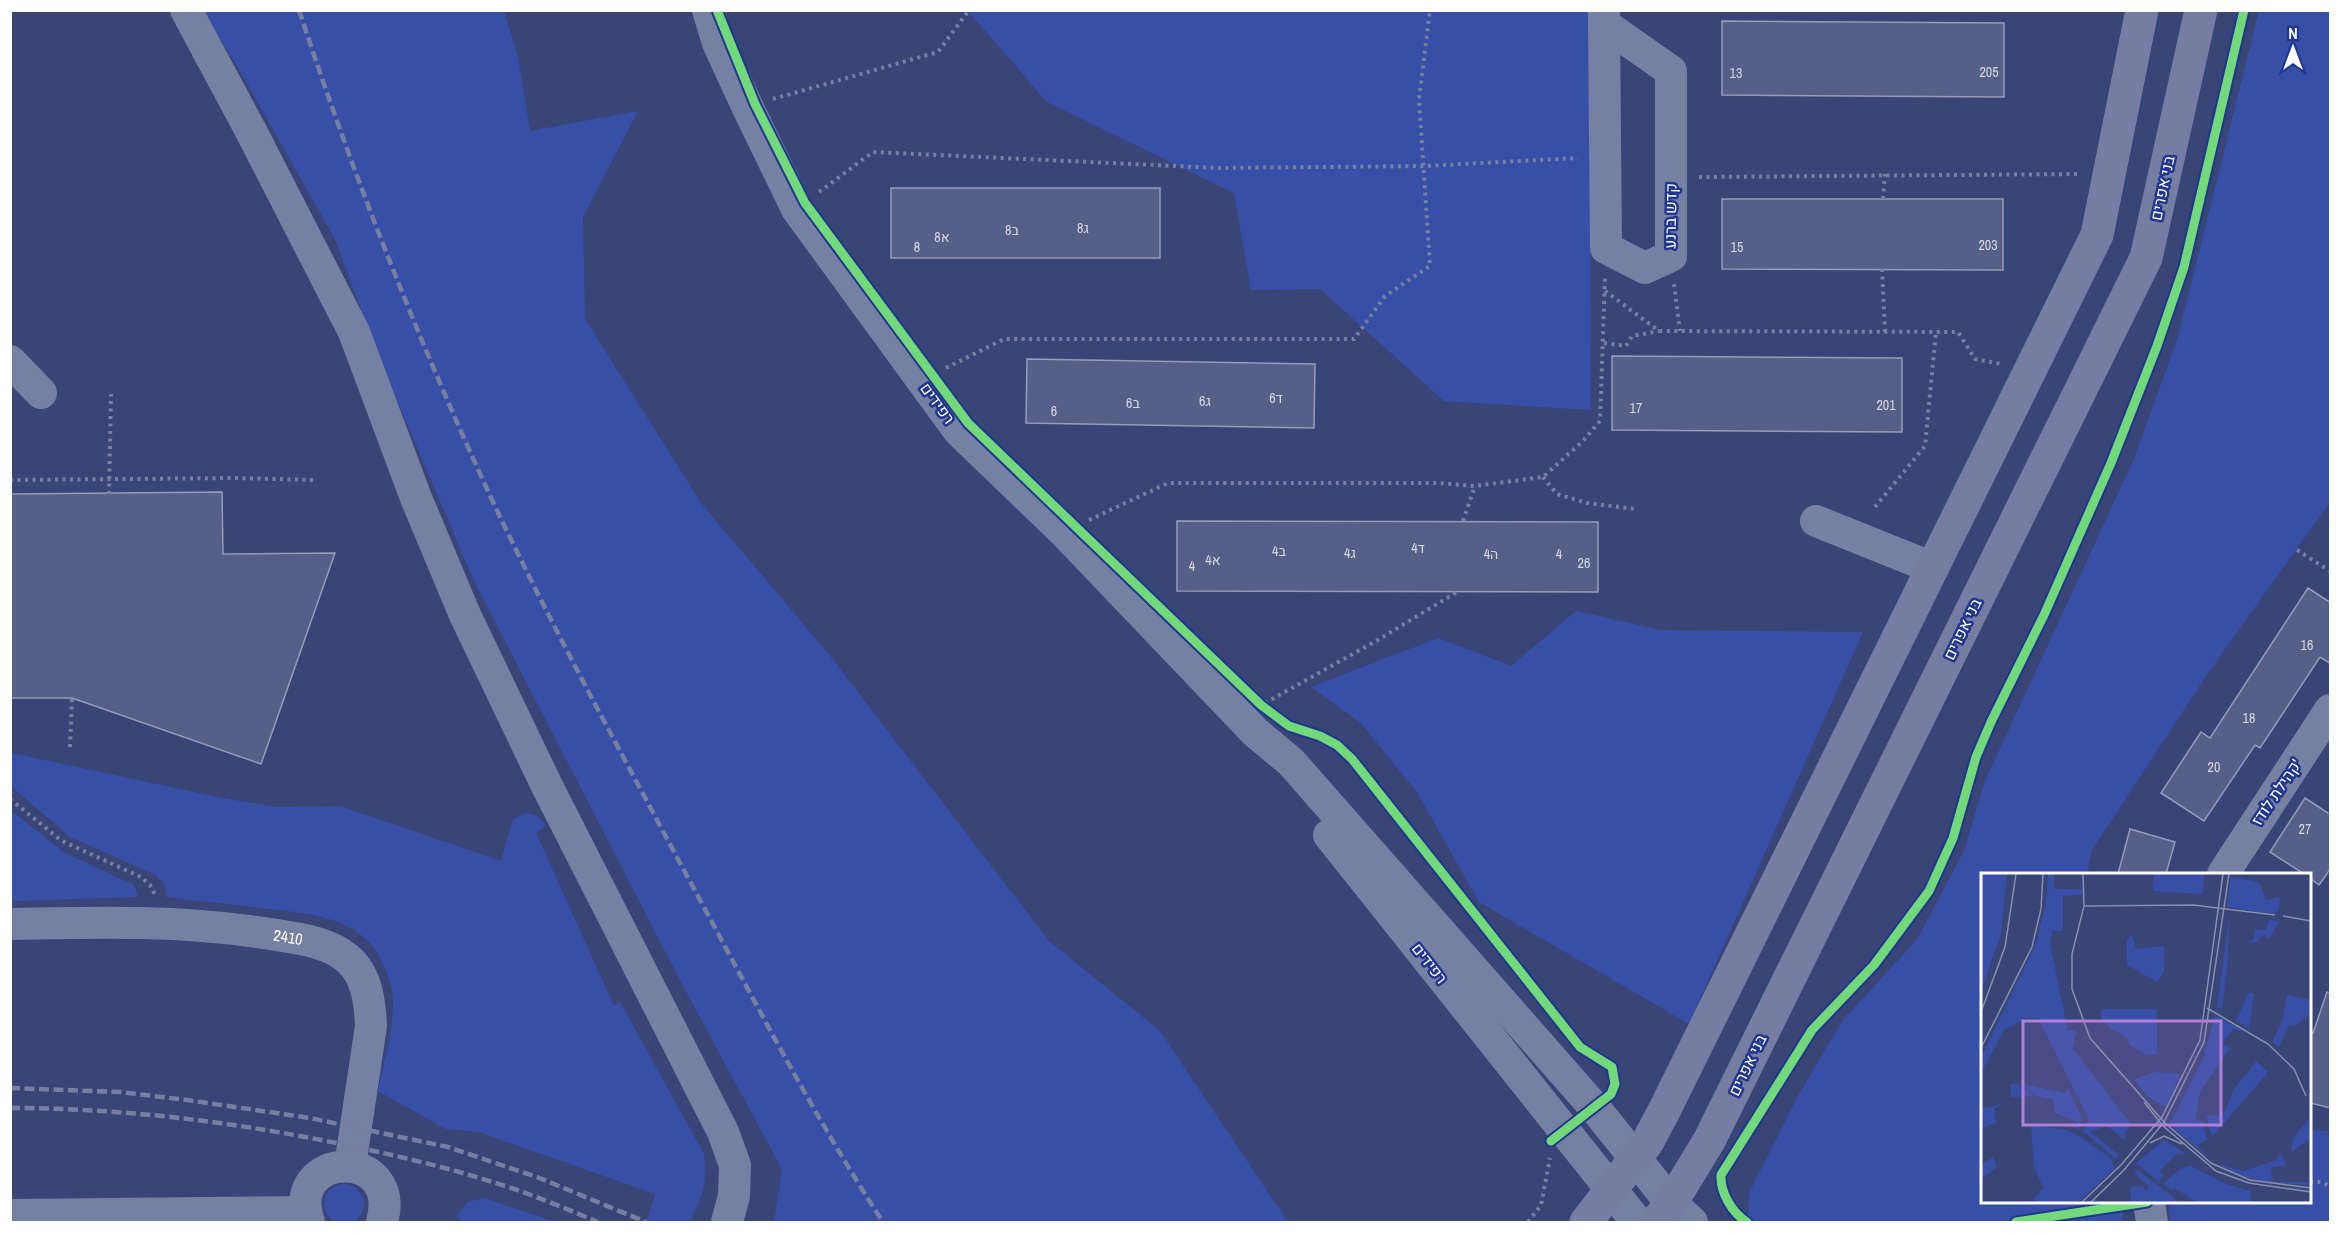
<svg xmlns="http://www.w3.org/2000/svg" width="2341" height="1233" font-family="'Archivo Narrow',Heebo,sans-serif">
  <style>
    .green { fill: #384fa7 }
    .building { fill: #565f87; stroke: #959cb8; stroke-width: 1.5 }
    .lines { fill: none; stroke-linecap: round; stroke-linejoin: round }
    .path { stroke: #7680a2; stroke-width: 4; stroke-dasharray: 3 4.5; stroke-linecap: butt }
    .minor { stroke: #7680a2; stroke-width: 32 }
    .major { stroke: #757ea2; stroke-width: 33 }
    .rail { stroke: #767fa2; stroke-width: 4.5; stroke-dasharray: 10 4.5; stroke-linecap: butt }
    .cycleway-casing { stroke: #203690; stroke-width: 13 }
    .cycleway { stroke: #71d979; stroke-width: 9 }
    .labels { text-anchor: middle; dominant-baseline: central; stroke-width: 5; stroke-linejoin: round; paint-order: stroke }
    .number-label { font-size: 14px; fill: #d5d7e1 }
    .street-label { font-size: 16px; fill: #fff; stroke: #203690 }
    .inset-road { fill: none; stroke: #888fad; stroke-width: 1.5 }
    .view { fill: #b080d9; fill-opacity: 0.15; stroke: #b080d9; stroke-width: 3 }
    .inset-edge { fill: none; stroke: #fff; stroke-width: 3 }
  </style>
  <rect width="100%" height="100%" fill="#394577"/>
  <!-- green -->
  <g class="green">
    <path d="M202,11h302l14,46 12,74 108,-20 -55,106 2,102 116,184 126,149 222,289 111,90 128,191h-514l8,-53 -100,-185 -209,-405 -95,-224 -43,-116 -99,-175z"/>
    <path d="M968,11h621l2,399 -147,-9 -124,-112 -69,1 -17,-97 -187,-91z"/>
    <path d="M2259,11h71v491l-122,171 -116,177 -5,24h-105v328h140l1,20h-375l1,-29 50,-99 44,-74 73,-79 48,-90 21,-70 149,-322 43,-119z"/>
    <path d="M1576,611l85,19 202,2 -174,392 -210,-122 -62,-110 -56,-69 -50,-36 127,-49 73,28z"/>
    <path d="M11,753l211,45 54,9 64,-1 161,55 12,-42 13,-6 12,3 8,10 -10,7 78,173 6,-4 84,152c4,30 -2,43 -14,68h-43l8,-28 -176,-62 -33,-3 -68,-38c6,-33 20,-72 13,-105 -16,-69 -71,-71 -129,-78 -32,-4 -64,-7 -96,-11l-1,-12 -9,-10 -86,-38 -59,-51z"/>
    <path d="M10,810l55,43 69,32 4,12 -127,4z"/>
    <path d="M2310,1130l20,1v91h-160l-1,-20h141z"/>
    <circle cx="344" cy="1204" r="20"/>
    <path d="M484,1198l71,24h-94l-5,-6 12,-14z"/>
  </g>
  <!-- building -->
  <g class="building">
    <path d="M1722,21l282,2v74l-282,-2z"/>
    <rect x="891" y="188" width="269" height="70"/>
    <path d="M1722,199h281v71l-281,-1z"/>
    <path d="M1612,356l290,2v74l-290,-2z"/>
    <path d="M1027,359l288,5 -1,64 -288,-5z"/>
    <path d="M222,492l1,62 112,-1 -74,211 -189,-66h-62v-204z"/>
    <path d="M1177,521l421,1v70l-421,-1z"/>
    <path d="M2308,588l23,15v61l-11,-7 -60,91 -5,-3 -51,76 -43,-28 40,-61 9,6z"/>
    <path d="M2305,798l26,17v53l-12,17 -9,-7v-4h-6l-34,-22z"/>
    <path d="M2130,829l45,13 -9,32h-48z"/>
    <path d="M2327,992l4,1v115l-21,-5v-71l3,1z"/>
  </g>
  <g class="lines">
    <!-- path -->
    <g class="path">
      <path d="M773,99l165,-47 31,-42"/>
      <path d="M1699,177l382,-3"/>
      <path d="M819,192l54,-40 346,16 205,-2 154,-8"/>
      <path d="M1883,199l2,-25"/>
      <path d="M1882,269l3,63"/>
      <path d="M1674,284l6,47"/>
      <path d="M1605,291l54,40 299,1 17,27 26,5"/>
      <path d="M1604,343l22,3 6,-10 27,-5"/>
      <path d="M946,368l58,-29h350l31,-43 45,-30 -11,-167 11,-89"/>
      <path d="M1543,477l14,17 30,9 49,6"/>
      <path d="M10,480l227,-2 77,2"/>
      <path d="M109,494l2,-100"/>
      <path d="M1875,507l50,-61 11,-114"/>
      <path d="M1089,520l79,-37h270l37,3 68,-9 40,-36 17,-20 5,-143"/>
      <path d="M1463,521l12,-35"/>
      <path d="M2297,550l33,21"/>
      <path d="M1265,703l111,-62 81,-49"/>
      <path d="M70,747l2,-49"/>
      <path d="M10,799l52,42 79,36 9,8 5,10"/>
      <path d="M2310,1182h10l10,4"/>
      <path d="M1528,1222l13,-17 9,-47"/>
    </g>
    <!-- minor -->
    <g class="minor">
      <path d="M186,10l66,123 102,199 62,166 49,117 82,171 176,346 12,33 -1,31 -7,26"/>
      <path d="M708,10l10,33 29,63 50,103 162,222 105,101 191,200 36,30 303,345 77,96 21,19"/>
      <path d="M1604,10v14l2,224 39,20 26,-12v-185l-67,-47"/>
      <path d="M10,361l31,32"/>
      <path d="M1816,521l117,47"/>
      <path d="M1329,835l308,387"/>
      <path d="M2223,874l107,-164"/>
      <path id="s1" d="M10,924c88,-2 174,-4 260,10 25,4 58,7 78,25 19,16 22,44 23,67l-21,140"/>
      <path d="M2149,1202l3,20"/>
      <path d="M10,1215l295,-3"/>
      <path d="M309,1222c-25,-72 94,-76 73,0"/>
    </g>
    <!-- major -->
    <g class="major">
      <path d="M1586,1222l61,-79 18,-34 432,-874 45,-225"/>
      <path d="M1656,1222l15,-19 38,-62 437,-883 55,-248"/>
    </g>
    <!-- rail -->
    <g class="rail">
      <path d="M299,10c55,168 120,332 194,492 58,123 123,241 187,361 66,121 128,244 203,359"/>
      <path d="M10,1088l110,4 67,8 123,18 138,29 89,30 109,45"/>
      <path d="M10,1108c113,0 225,14 336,37 62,13 125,28 185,50 22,8 45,18 67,27"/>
    </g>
    <defs>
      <g id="cycleway">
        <path d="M717,10l38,94 50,99 163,220 293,282 28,21 31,10 17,9 15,14 228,288 32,20 3,17 -4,10 -60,47"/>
        <path d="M1747,1222c-15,-9 -27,-30 -26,-47l91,-145 62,-65 55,-74 24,-53 23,-81 15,-35 53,-107 67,-152 46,-117 27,-79 60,-257"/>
        <path d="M2016,1222l131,-20"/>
      </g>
    </defs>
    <!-- cycleway casing -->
    <use href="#cycleway" class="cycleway-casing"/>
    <!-- cycleway -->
    <use href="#cycleway" class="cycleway"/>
  </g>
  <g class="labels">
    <!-- number labels -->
    <g class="number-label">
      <text x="1989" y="72">205</text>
      <text x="1736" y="73">13</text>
      <text x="1083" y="228">8ג</text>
      <text x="1012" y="230">8ב</text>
      <text x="942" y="237">8א</text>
      <text x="1988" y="245">203</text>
      <text x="917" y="247">8</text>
      <text x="1737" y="247">15</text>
      <text x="1276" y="398">6ד</text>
      <text x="1205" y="401">6ג</text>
      <text x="1133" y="403">6ב</text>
      <text x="1886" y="405">201</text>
      <text x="1636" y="408">17</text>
      <text x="1054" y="411">6</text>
      <text x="1418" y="548">4ד</text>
      <text x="1279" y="551">4ב</text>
      <text x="1350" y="553">4ג</text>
      <text x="1491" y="554">4ה</text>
      <text x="1559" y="554">4</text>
      <text x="1213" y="560">4א</text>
      <text x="1584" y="563">26</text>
      <text x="1192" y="566">4</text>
      <text x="2307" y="645">16</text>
      <text x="2249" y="718">18</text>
      <text x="2214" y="767">20</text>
      <text x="2305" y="829">27</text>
    </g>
    <!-- street labels -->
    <g class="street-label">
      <text transform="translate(2162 188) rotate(-78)">בני אפרים</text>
      <text transform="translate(1670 216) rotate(-89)">קדש ברנע</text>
      <text transform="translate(938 403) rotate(54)">רפידים</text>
      <text transform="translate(1962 629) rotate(-64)">בני אפרים</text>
      <text transform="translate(2276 792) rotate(-56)">קהילת לודז'</text>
      <text stroke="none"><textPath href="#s1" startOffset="279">2410</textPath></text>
      <text transform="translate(1430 963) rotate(52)">רפידים</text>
      <text transform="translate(1747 1065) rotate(-64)">בני אפרים</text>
    </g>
  </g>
  <!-- overview -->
  <g transform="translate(1981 873)">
    <rect width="330" height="330" fill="#394577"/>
    <path d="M0,1h26l-6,60 -20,57zM67,1h6v15h28v6l-19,1v35h-11l-2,13 18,87 9,-1 -5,18 60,77 -7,7v8l-18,-14 -17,6 29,23 -3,4 -33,-28 6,-12 -51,-101h-13l-21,12 -23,43v-15l54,-112 11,-43zM224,1l-3,20 -49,-3 1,-17zM250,4l28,5 7,18 14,-3 -2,13 -5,4 -46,-7zM249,39l-3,56 -5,41 -5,-2zM288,47l10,1 -10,18 -4,-5 -10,9 -7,-1 6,-3 1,-10 11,1zM151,61l4,15 28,-3v26l-7,10 -30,-17v-25zM268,119l5,2 -5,35 -13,-8zM306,122l24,5v13l-16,13 -6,-1 -10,22 -7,-5 10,-20zM120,136h56v46l-12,-1 -16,-9 -2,-8 -16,-8 -10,-11zM234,142l32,17 -14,-3 -11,14 8,5 -30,44 -5,28 7,1 5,19 -10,5 13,14 -39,-33v-5l32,-62zM275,188l12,11 -56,65 -6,-22 17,1 10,-25zM175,199l24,2 -14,33 -18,-10 -14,-18zM38,210l46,10 3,-4 14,29 -3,11 -16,-4 14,1 1,-4 -23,-9 -2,-14 -16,-3zM30,211h7l17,12 -24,1zM25,228l-12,8 2,14 -15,5v-22l9,2zM327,246l3,19 -20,14 2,-13zM50,252l35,5 15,7 29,21 5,11 -37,33h-42l-2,-3 9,-11 -9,-22zM183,267l22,14 -10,1 -17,16 5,5 -6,5 -22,-18zM300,281l5,11 -15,3 1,14h39v3l-41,-2 -24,-6 -29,-13 26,7 31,-10zM12,284l4,10 -16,12v-14zM210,293l35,18 25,7 -1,11h-54l-21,-14 -4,2 -8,-6 18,-16zM157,297l41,32h-48v-15l11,-1 4,5 3,-4 -15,-14z" fill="#384fa7"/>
    <path class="inset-road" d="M102,1l1,32 -12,48v35l18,49 74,84 47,41 39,17 61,8M103,33l109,-1 82,10M302,43l28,5M226,135l61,36 26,25 12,27M0,139l24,-65 11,-73M0,175l51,-101 9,-38 2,-35M163,229l18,23 54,46 33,12 62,9M169,270l14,-7 18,8M101,329l39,-37 41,-48 38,-77 23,-166M110,329l33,-32 40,-48 40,-80 25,-168"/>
    <path class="view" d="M42,148h198v104h-198z"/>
    <rect width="330" height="330" class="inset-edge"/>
  </g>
  <!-- border -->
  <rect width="2341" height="1233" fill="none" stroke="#ffffff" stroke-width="24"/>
  <!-- north arrow -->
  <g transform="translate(2293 48)" stroke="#203690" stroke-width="4.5" paint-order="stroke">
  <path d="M0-4.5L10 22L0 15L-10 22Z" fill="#ffffff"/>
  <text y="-9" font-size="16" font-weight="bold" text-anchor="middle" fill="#ffffff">N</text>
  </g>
</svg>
